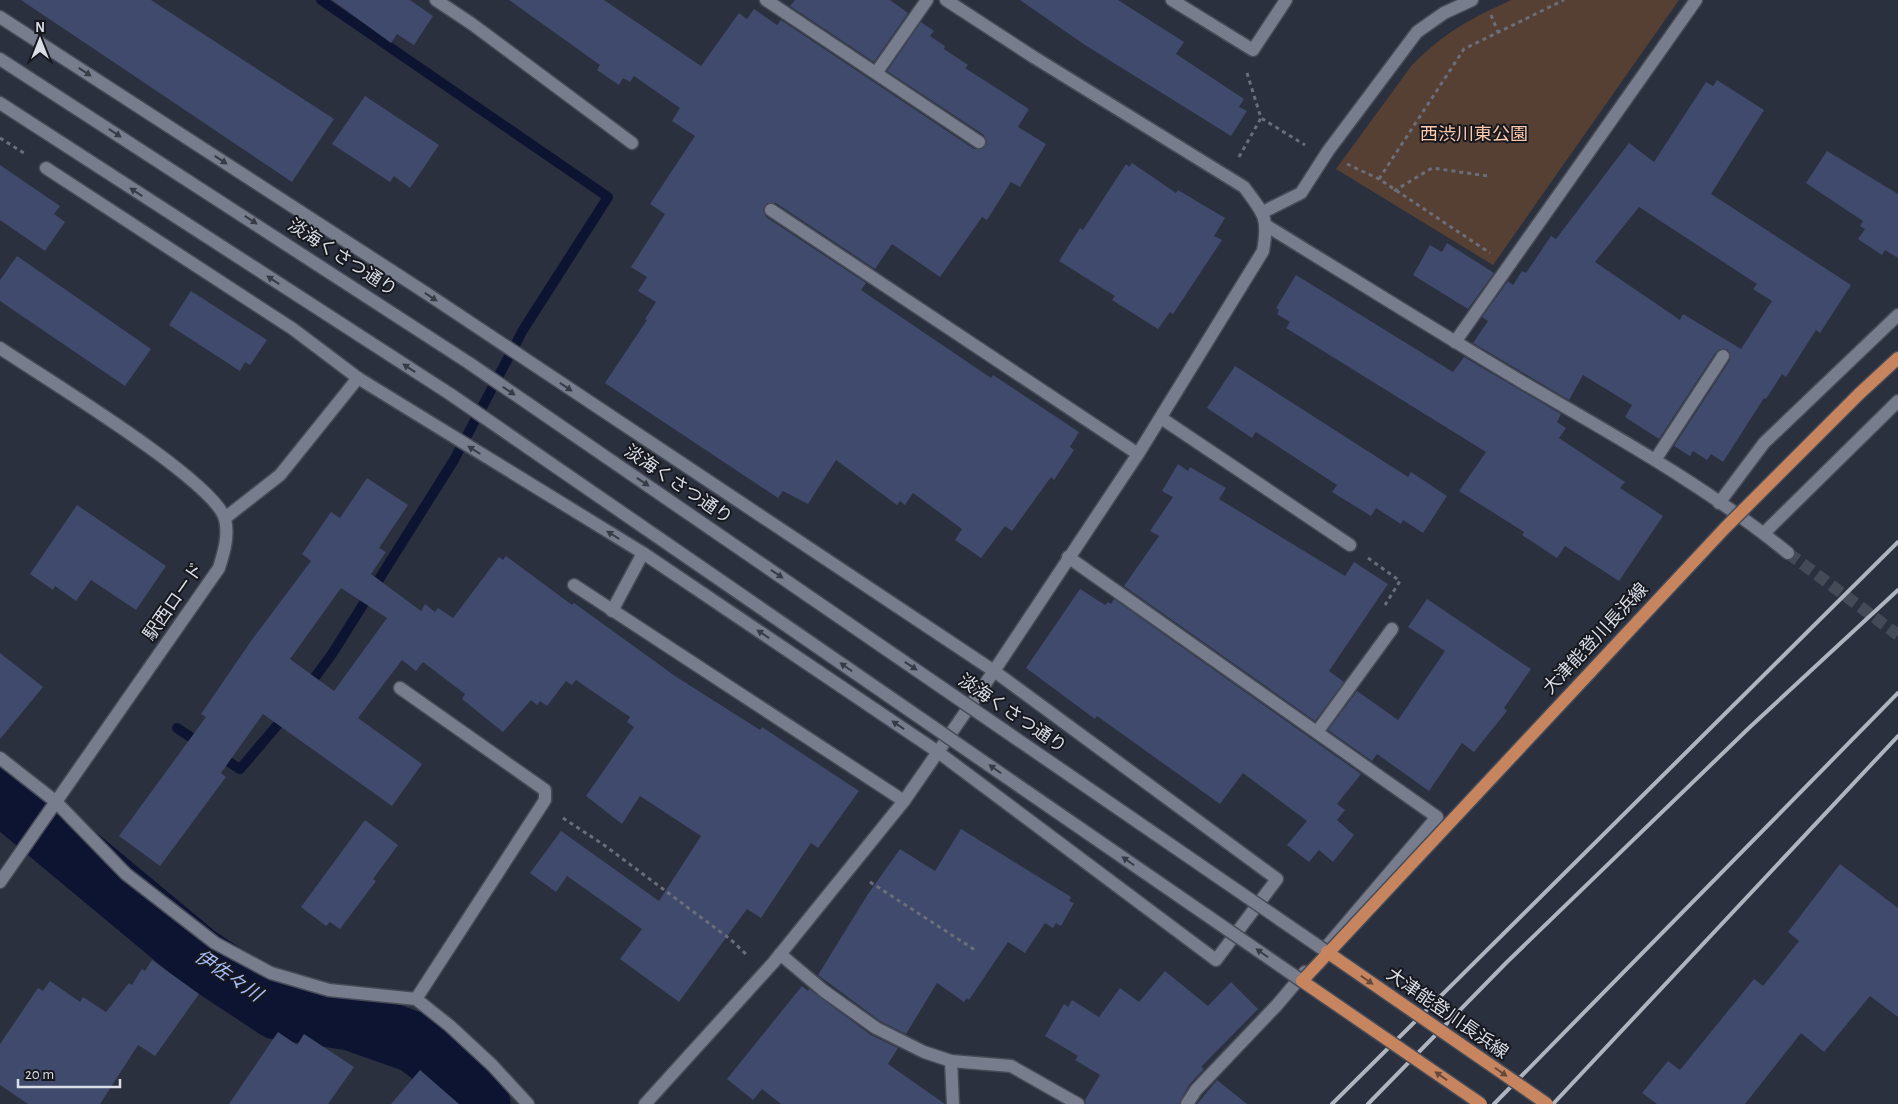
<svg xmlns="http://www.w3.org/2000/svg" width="1898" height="1104" font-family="'Alegreya Sans','Noto Sans JP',sans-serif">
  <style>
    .green { fill: #564033 }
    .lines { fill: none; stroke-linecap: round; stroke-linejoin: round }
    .stream { stroke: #0d1432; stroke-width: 10 }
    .river { stroke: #0d1432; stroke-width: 61 }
    .building { fill: #3f4a6c; fill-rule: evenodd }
    .street-tunnel { stroke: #454a57; stroke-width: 12; stroke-dasharray: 12 6; stroke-linecap: butt }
    .lane-casing { stroke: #474b57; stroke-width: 15 }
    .street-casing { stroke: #474b57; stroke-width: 15 }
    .secondary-casing { stroke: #474b57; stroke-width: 15 }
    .primary-casing { stroke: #474b57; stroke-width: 15 }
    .path { stroke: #6a6e7b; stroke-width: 3; stroke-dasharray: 4 4; stroke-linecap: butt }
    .lane { stroke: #777d8d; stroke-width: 12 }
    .street { stroke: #777d8d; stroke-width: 12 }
    .secondary { stroke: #777d8d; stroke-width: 12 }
    .primary { stroke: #c6855f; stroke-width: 12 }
    .rail { stroke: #afb4be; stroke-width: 4 }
    .secondary-bridge-casing { stroke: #474b57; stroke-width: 15; stroke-linecap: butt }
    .primary-bridge-casing { stroke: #474b57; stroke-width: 15; stroke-linecap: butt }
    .secondary-bridge { stroke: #777d8d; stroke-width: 12 }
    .primary-bridge { stroke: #c6855f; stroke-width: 12 }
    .oneway { fill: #383b45 }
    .oneway2 { fill: #65493b }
    .labels { text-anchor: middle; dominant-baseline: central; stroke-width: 4; stroke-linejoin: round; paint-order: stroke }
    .park-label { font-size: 18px; fill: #fec9ac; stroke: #16181e }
    .street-label { font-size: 18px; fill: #dadee7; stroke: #16181e }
    .water-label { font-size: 19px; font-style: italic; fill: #a8bdfa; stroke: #16181e }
  </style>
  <rect width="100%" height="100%" fill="#2b303e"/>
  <!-- green -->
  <path class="green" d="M1511,0h168l-186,265 -157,-96 76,-104c33,-33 56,-45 99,-65z"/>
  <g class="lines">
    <!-- stream -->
    <g class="stream">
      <path d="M307,688l25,-34 122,-194 69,-130 85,-133 -287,-197"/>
      <path d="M177,728l24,16"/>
      <path d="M218,755l22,14 46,-54"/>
    </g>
    <!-- river -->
    <path class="river" d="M0,792l197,164 80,53 74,11 65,23 43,33 21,28"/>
  </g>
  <!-- building -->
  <g class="building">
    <path d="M21,0h130l183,119 -42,63z"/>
    <path d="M332,0h78l23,16 -19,29 -17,-11 -6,9z"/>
    <path d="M509,0h95l97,66 38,-53 8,6 7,-10 23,16 4,-5 193,129h8l5,-6 -3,-8 -97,-64 34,-49 13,9 -4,5 15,10 -1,3 24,16 -3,3 64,41 -11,18 28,17 -26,43 -9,-5 -24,38 -5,-3 -42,60 -48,-33 -17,25 -99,-66h-9l-4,7 3,7 100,66 -5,7 130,88 2,-3 86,57 -9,15 4,3 -20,30 -3,-3 -39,54 -7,-5 -24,32 -26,-18 7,-11 -49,-36 -8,12 -5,-4 -3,4 -61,-45 -28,44 -25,-13 -5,7 -173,-115 42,-63 -2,-1 11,-17 -18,-11 9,-14 -16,-10 34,-53 -15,-10 45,-68 -23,-15 8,-13 -46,-32 -4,6 -7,-4 -4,7 -22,-15 3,-5z"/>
    <path d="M795,0h95l18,13 -34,49 -84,-56z"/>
    <path d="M1020,0h98l66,42 -8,12 68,45 -5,8 8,4 -16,25 -146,-91z"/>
    <path d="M1717,80l47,30 -53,84 140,91 -31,48 -4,-3 -30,47 -4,-3 -16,25 -2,-1 -41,64 -12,-8 -4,6 -14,-9 -3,5 -16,-10 56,-86v-7l-3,-4h-7l-4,3 -57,87 -34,-22 7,-12 -49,-30 -14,25 -96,-57 15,-22 -6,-4 26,-36 5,4 9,-14 4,2 25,-37 5,3 73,-96 25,19 52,-80 7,4zM1639,207l118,77 -4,5 19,12 -31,48 -58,-35 -3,6 -85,-58z"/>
    <path d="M365,96l74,49 -29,43 -16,-12 -4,6 -58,-38z"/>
    <path d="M1827,151l71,43v64l-13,-8 -3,5 -24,-16 7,-10 -5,-3 3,-5 -57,-38z"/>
    <path d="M1132,163l44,30 2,-3 47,28 -11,18 8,4 -49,74 -3,-2 -12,17 -46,-29 3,-4 -56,-35 21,-33 3,2 43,-66 3,3z"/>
    <path d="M0,165l60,41 -6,8 11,8 -20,29 -45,-31z"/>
    <path d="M1447,243l47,30 -26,36 -55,-34 17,-30 12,7z"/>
    <path d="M17,256l134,93 -26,37 -125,-85v-21z"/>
    <path d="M1296,275l157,97 11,-15 97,57 -4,8 9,6 -7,10 66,44 -5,6 43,28 -44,65 -54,-35 -8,12 -35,-23 2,-3 -65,-41 27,-39 -200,-124 4,-6 -13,-8 2,-4 -3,-2z"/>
    <path d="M191,291l76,49 -17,25 -5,-3 -5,9 -71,-46z"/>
    <path d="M1235,366l173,111 3,-5 36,24 -24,37 -20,-13 -2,4 -25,-16 -5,8 -39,-24 5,-7 -81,-53 -4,6 -45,-30z"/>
    <path d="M1178,464l10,7 2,-4 36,21 -7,11 126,77 9,-14 34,22 -59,87 15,11 -29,39 -191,-135 35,-50 -9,-5 23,-34 -11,-6z"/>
    <path d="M367,478l41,27 -29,43 7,4 -15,22 50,37 4,-7 10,8 3,-4 15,10 46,-61 4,3 3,-4 66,49 2,-2 101,73 85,54 2,-3 97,64 -41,57 -7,-5 -50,75 -14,-9 -68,93 -59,-43 22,-30 -75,-53 -11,16 -26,-19 31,-42 98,70 42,-65 -61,-40 -18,28 -36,-28 48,-69 -7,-5 3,-5 -54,-37 -4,5 -6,-4 -19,25 -7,-5 -3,4 -6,-5 -28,32 -41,-33 3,-5 -42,-32 -7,9 -14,-11 -44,58 64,46 -30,42 -129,-92 -42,59 5,4 -66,89 -41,-30 87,-119 -5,-3 50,-73 60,-80 -9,-7 29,-42 9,6zM341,588l46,30 -53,73 -44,-32z"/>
    <path d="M77,505l89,61 -30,44 -45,-30 -15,21 -21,-15 -2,4 -23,-16z"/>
    <path d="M1080,589l25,16 3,-3 3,2 3,-5 247,175 -24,30 8,6 -8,10 17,15 -21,27 -14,-12 -10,12 -22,-17 20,-24 -64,-48 -23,31 -123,-88 -2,3 -69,-51z"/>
    <path d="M1427,599l104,70 -27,39 3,3 -33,41 -12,-9 -33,48 -52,-37 -5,7 -44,-31 29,-39 41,29 47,-69 -37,-24z"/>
    <path d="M0,653l43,34 -43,52z"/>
    <path d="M365,820l33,25 -25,34 3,2 -36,48 -10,-7 -4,4 -25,-19z"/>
    <path d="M961,829l110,68 -2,4 5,2 -13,23 -5,-3 -3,5 -8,-5 -20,30 -17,-11 -39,58 -2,-2 -3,4 -27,-19 -31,51 -26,-13 -62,-46 50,-81 32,-45 35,22z"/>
    <path d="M1840,864l58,44v109l-28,-21 -46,56 -23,-19 -56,71h-88l-15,-11 26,-32 12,9 74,-91 9,7 36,-45 -11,-9z"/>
    <path d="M152,960l47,34 -44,62 -17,-11 -38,59h-72l-28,-19v-41l38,-56 5,3 7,-10 30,21 3,-5 23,15 23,-29 3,2 10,-16 3,2z"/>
    <path d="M1165,971l43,35 23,-24 27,27 -57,58 3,2 -15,16 -10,19h-93l-1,-4 15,-25 -25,-15 3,-4 -33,-20 19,-32 4,3 4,-7 27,17 21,-29 19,14z"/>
    <path d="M802,986l6,5 1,-2 62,46 27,13 -10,16 57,40h-164l-19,-15 -9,11 -26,-21z"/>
    <path d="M278,1032l19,13 7,-11 50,33 -26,37h-99z"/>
    <path d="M420,1070l39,34h-68z"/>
    <path d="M1217,1080l30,24h-50z"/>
  </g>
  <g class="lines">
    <!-- street-tunnel -->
    <path class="street-tunnel" d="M1788,553l110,82"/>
    <defs>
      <g id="lane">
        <path d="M766,0l213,142"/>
        <path d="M876,73l51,-73"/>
        <path d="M771,210l367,244"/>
        <path d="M1455,342l241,-342"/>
        <path d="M1161,418l189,127"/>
        <path d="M1655,460l68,-104"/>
        <path d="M1068,557l369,260 -109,128"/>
        <path d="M574,585l330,216"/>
        <path d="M612,611l31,-58"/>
        <path d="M400,688l145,102v10l-129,199"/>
        <path d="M1317,732l75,-103"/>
        <path d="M780,954l44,37 52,37 48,24 27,9 60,5 67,38"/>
        <path d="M951,1061l2,43"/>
        <path d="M1187,1104l9,-14 81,-85 28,-33"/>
      </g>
      <g id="street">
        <path d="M436,0l36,24 160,119"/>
        <path d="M1172,0l81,50 33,-50"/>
        <path d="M0,17l426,276 568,378 283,208 -61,81 -278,-208 -295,-199 -285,-175 -65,-49 -247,-161"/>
        <path d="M1263,212l38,-19 27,-42 89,-119 27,-19 28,-13"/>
        <path d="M1267,226c85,52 169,105 255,156 91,53 184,104 266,171"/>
        <path d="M1719,503l45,-60 134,-128"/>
        <path d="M1764,533l134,-132"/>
        <path d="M0,758l55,43 71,73 89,69 56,30 58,17 87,9 34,27 42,39 36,39"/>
      </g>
      <g id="secondary">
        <path d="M0,59l469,304"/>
        <path d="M0,103l450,291"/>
        <path d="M0,348c41,28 214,132 225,171 4,17 -1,33 -6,49l-219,314"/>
        <path d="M225,518l55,-43 78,-97"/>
        <path d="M645,1104l128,-141 131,-162 90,-130 144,-217 125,-203c6,-34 1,-37 -19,-64l-212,-131 -86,-56"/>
      </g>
      <path id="primary" d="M1859,394l39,-36"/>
    </defs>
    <!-- lane casing -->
    <use href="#lane" class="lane-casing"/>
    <!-- street casing -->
    <use href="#street" class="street-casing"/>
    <!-- secondary casing -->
    <use href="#secondary" class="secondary-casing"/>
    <!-- primary casing -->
    <use href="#primary" class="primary-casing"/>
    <!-- path -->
    <g class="path">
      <path d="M1491,15l7,17"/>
      <path d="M1247,73l14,45 44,27"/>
      <path d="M0,138l27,17"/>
      <path d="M1239,157l22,-39"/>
      <path d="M1347,164l32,15 111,74"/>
      <path d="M1379,179l85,-130 100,-49"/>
      <path d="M1394,191l38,-23 56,8"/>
      <path d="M1368,558l32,23 -15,24"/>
      <path d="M563,818l41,27 126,94 18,17"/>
      <path d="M870,882l105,68"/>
    </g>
    <!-- lane -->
    <use href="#lane" class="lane"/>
    <!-- street -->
    <use href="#street" class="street"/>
    <!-- secondary -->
    <use href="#secondary" class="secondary"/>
    <!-- primary -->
    <use href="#primary" class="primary"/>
    <!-- rail -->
    <g class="rail">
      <path d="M1332,1104l566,-562"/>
      <path d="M1368,1104l138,-141 244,-236 148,-137"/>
      <path d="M1494,1104l404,-411"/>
      <path d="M1553,1104l345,-368"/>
    </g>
    <defs>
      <g id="secondary-bridge">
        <path d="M469,363l858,589"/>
        <path d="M450,394l852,587"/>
      </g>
      <g id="primary-bridge">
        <path d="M1327,952l220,152"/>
        <path d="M1481,1104l-179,-123 423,-453 134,-134"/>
      </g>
    </defs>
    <!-- secondary-bridge casing -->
    <use href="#secondary-bridge" class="secondary-bridge-casing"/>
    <!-- primary-bridge casing -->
    <use href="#primary-bridge" class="primary-bridge-casing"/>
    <!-- secondary-bridge -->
    <use href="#secondary-bridge" class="secondary-bridge"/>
    <!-- primary-bridge -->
    <use href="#primary-bridge" class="primary-bridge"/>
  </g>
  <!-- one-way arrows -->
  <defs><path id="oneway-solid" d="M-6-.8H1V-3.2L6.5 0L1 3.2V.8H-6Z" transform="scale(1.25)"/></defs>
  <g class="oneway">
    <use href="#oneway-solid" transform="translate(85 72) rotate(33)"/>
    <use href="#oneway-solid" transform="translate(115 133) rotate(33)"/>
    <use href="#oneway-solid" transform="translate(221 160) rotate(33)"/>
    <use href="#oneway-solid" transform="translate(136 192) rotate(-147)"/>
    <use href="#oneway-solid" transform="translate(251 220) rotate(33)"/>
    <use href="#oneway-solid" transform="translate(273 280) rotate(-147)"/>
    <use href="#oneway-solid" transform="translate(431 297) rotate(34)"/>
    <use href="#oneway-solid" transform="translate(409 368) rotate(-147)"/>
    <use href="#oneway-solid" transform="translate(566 387) rotate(34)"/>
    <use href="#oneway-solid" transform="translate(509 391) rotate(34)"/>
    <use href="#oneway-solid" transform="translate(474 450) rotate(-148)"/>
    <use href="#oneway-solid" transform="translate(643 482) rotate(34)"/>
    <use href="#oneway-solid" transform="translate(613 535) rotate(-148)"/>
    <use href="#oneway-solid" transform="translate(777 574) rotate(34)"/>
    <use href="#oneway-solid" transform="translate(763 634) rotate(-146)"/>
    <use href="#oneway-solid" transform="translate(911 666) rotate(34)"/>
    <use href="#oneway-solid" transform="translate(846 667) rotate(-145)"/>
    <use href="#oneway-solid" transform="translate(898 725) rotate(-146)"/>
    <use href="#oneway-solid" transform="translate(995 769) rotate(-145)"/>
    <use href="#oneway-solid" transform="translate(1128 861) rotate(-145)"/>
    <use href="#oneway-solid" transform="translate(1262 953) rotate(-145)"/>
  </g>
  <g class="oneway2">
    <use href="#oneway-solid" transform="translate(1367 980) rotate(35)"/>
    <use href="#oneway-solid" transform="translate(1501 1072) rotate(35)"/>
    <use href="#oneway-solid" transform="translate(1441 1076) rotate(-145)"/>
  </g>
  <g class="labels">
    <!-- park labels -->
    <g class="park-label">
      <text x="1474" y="135">西渋川東公園</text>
    </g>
    <!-- street labels -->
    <g class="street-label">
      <text transform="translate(342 258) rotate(33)">淡海くさつ通り</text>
      <text transform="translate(678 485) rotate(34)">淡海くさつ通り</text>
      <text transform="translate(174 602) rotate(-55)">駅西ロード</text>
      <text transform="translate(1596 639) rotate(-47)">大津能登川長浜線</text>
      <text transform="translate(1012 714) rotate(34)">淡海くさつ通り</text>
      <text transform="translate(1447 1014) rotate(35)">大津能登川長浜線</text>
    </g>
    <!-- water labels -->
    <g class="water-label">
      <text transform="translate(228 976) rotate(34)">伊佐々川</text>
    </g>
  </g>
  <!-- north arrow -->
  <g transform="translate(40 40)" stroke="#16181e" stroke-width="4" paint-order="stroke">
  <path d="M0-4L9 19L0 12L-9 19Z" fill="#dadee7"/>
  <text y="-8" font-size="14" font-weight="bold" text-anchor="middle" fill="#dadee7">N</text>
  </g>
  <!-- scale -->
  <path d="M18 1079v8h102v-8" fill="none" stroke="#dadee7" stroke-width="2.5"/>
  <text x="25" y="1079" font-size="15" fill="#dadee7" stroke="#16181e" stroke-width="4" paint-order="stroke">20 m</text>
</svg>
